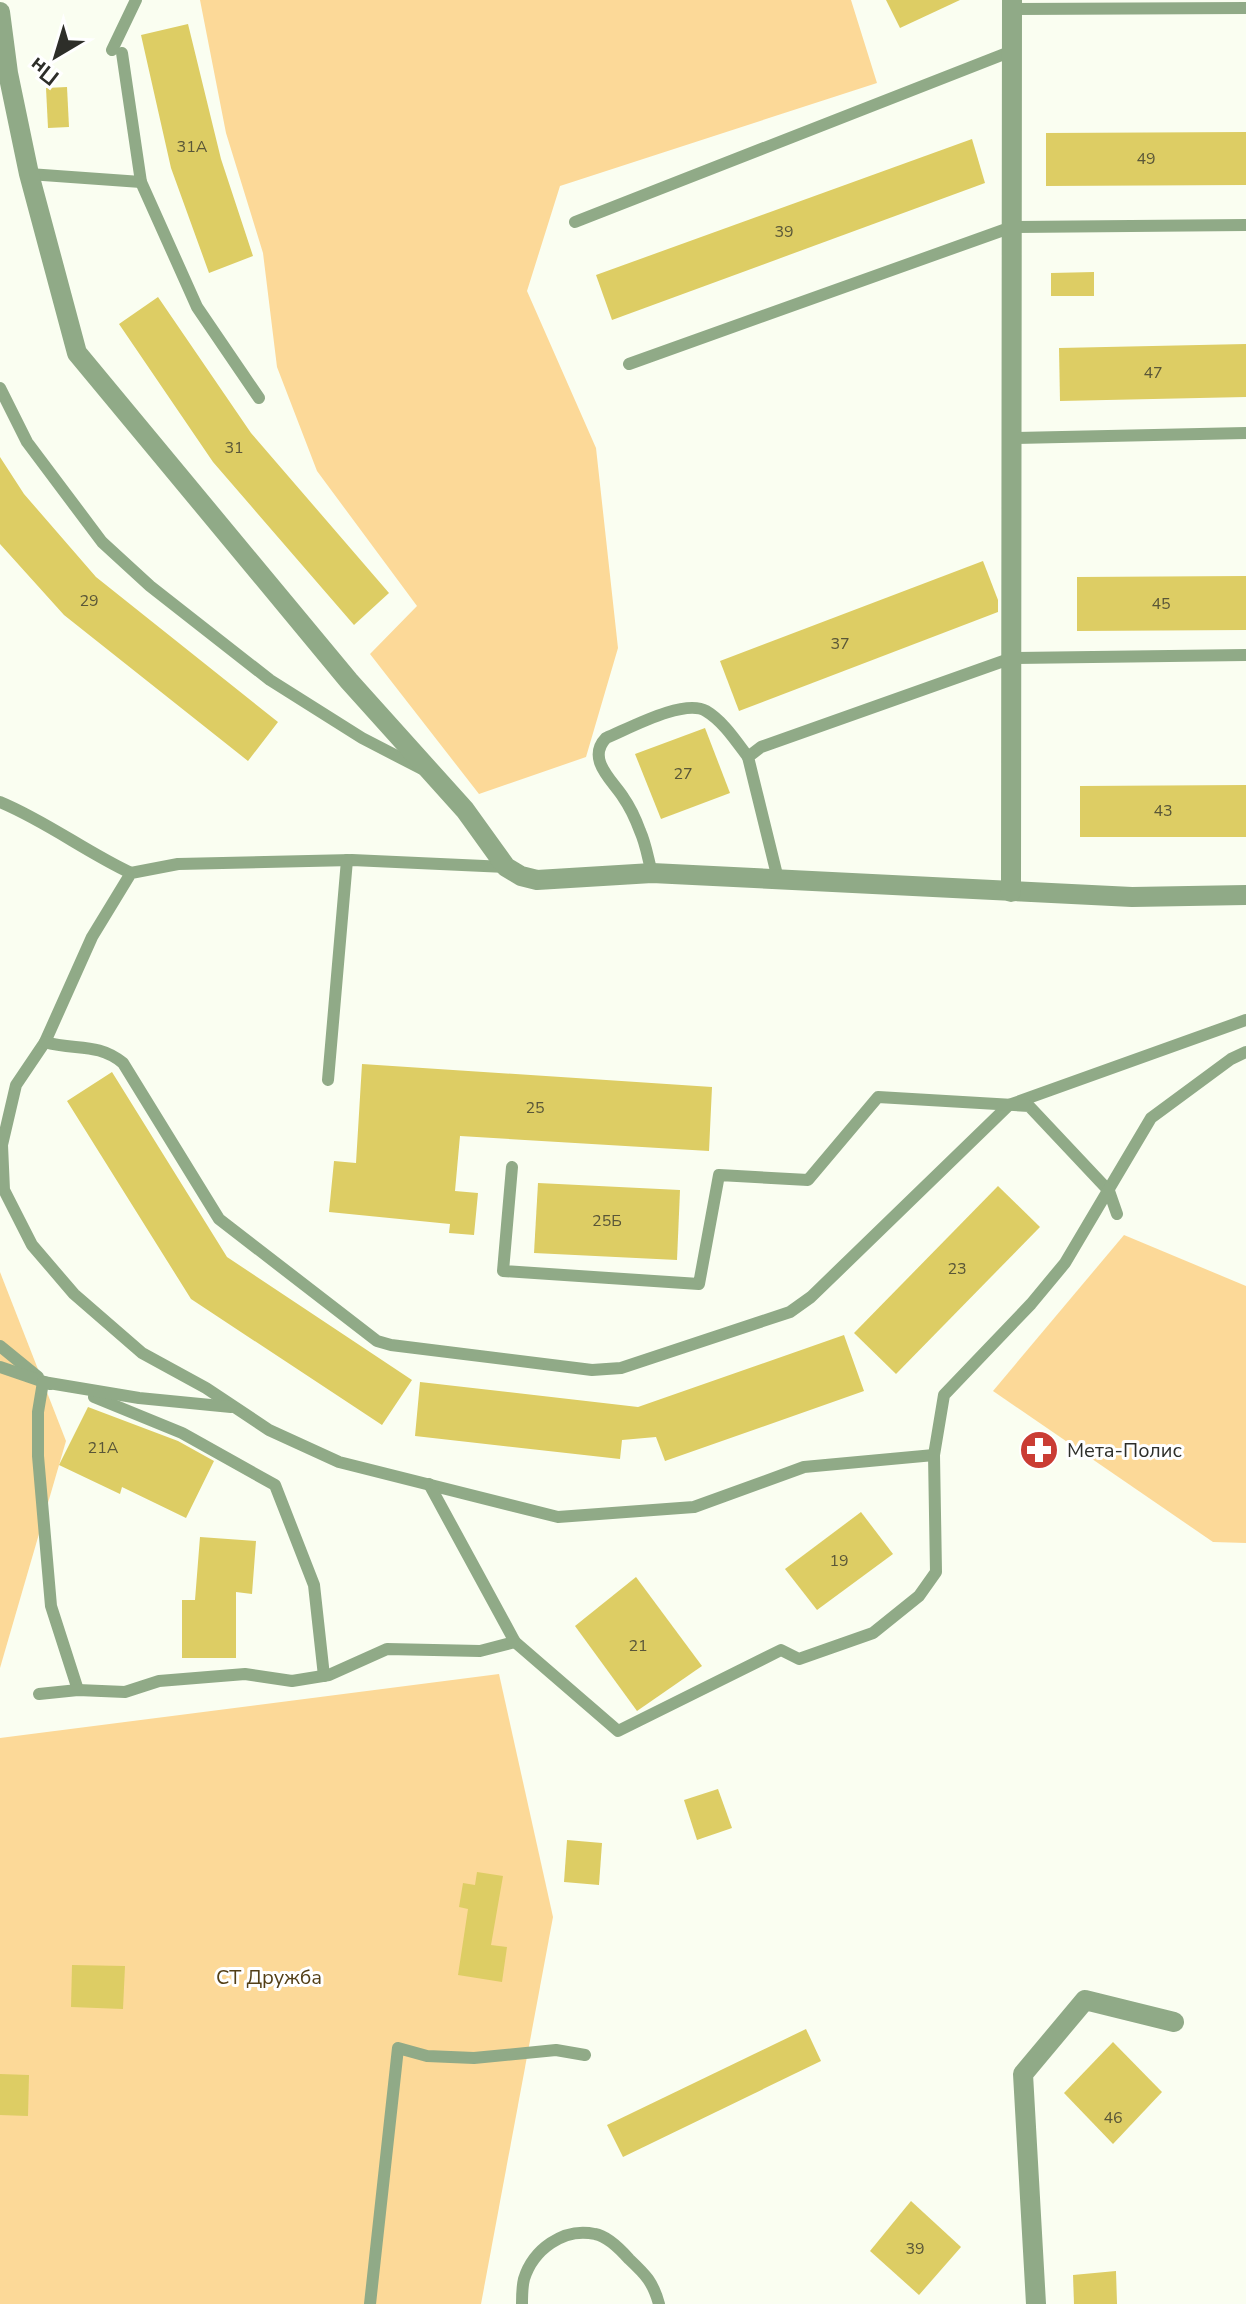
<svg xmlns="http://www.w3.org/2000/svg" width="1246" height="2304" font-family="'Nunito Sans',sans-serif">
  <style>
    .green { fill: #fcd998 }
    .building { fill: #ddcd64 }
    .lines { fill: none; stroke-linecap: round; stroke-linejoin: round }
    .lane { stroke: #90aa87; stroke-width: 12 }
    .street { stroke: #90aa87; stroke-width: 20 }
    .labels { text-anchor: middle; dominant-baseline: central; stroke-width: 6; stroke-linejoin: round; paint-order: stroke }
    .number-label { font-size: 16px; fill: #595638 }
    .poi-label { font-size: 20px; fill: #2d2e29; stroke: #fff; text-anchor: start }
    .park-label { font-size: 20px; fill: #533f16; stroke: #fff }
  </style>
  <rect width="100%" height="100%" fill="#fafef1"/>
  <!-- green -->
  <g class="green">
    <path d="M200,0h651l26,83 -317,103 -33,105 69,157 22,200 -32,109 -107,37 -109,-140 47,-48 -100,-135 -40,-104 -14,-114 -37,-120z"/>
    <path d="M1124,1235l122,51v257l-33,-1 -220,-151z"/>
    <path d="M0,1272l66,169 -66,227z"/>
    <path d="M499,1674l54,243 -72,387h-481v-566z"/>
  </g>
  <!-- building -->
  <g class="building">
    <path d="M886,0h74l-60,28z"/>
    <path d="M188,24l33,135 32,97 -44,17 -38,-105 -30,-133z"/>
    <path d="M67,87l2,40 -21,1 -2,-40z"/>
    <path d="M1246,132v53l-200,1v-53z"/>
    <path d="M972,139l13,44 -373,137 -16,-45z"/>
    <path d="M1094,272v24h-43v-23z"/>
    <path d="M158,297l93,136 138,160 -35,32 -141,-163 -94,-138z"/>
    <path d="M1246,344v53l-186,4 -1,-53z"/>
    <path d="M0,457l24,37 72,83 182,145 -30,39 -184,-146 -64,-71z"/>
    <path d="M983,561l15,39v12l-259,99 -19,-50z"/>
    <path d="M1246,576v54l-169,1v-54z"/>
    <path d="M705,728l25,65 -69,26 -26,-65z"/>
    <path d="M1246,785v52h-166v-51z"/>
    <path d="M362,1064l350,23 -3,64 -249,-15 -5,55 23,2 -4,42 -25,-2 1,-9 -121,-12 5,-51 22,2z"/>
    <path d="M112,1072l115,185 185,123 -30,45 -191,-126 -124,-198z"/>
    <path d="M538,1183l142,7 -3,70 -143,-7z"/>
    <path d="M998,1186l42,41 -144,147 -42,-41z"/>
    <path d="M844,1335l20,56 -199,70 -9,-24 -34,3 -2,19 -205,-23 5,-54 218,25z"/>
    <path d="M88,1407l90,34 36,20 -28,57 -64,-31 -2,7 -61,-29z"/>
    <path d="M861,1512l32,42 -76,56 -32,-41z"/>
    <path d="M200,1537l56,4 -4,53 -16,-2v66h-54v-58h13z"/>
    <path d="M636,1577l66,89 -65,45 -62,-85z"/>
    <path d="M718,1789l14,39 -35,12 -13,-40z"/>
    <path d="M567,1840l35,3 -3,42 -35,-3z"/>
    <path d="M477,1872l26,4 -12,69 16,2 -5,35 -44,-7 10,-66 -9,-2 4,-24 12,2z"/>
    <path d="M72,1965l53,1 -2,43 -52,-2z"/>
    <path d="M806,2029l15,32 -198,96 -16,-32z"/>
    <path d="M1113,2042l49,50 -49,52 -49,-51z"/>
    <path d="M0,2074l29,1 -1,41 -28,-1z"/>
    <path d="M911,2201l50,46 -42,48 -49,-44z"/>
    <path d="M1116,2271l1,33h-43l-1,-29z"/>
  </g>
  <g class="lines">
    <!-- lane -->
    <g class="lane">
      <path d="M1012,9l234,-1"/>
      <path d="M112,50l24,-50"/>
      <path d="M122,53l19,129 56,125 62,91"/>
      <path d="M29,174l112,8"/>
      <path d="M575,222l437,-171"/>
      <path d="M629,364l383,-137 234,-2"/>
      <path d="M0,388l27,54 75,100 48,44 120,94 92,58 60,31"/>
      <path d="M1011,438l235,-5"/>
      <path d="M0,802c46,19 86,50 131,71"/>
      <path d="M506,867l-154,-7 -174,4 -47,9 -39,64 -47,105 -29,43 -14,60 2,45 28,55 42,49 68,59 64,35 63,42 70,32 219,55 136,-10 110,-40 130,-12"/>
      <path d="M652,873c-4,-14 -6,-29 -12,-42 -4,-11 -10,-24 -17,-34 -11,-17 -37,-38 -17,-59 22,-9 78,-40 100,-27 17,10 30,30 42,46"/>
      <path d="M778,879l-30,-122 13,-10 251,-89 234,-3"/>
      <path d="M45,1042c30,9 52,0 78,21l96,156 158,122 14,4 201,25 29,-2 169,-56 21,-15 198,-192 237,-85"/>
      <path d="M328,1080l19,-220"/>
      <path d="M512,1167l-9,104 196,13 20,-109 89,5 70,-83 151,9 80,85 8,23"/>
      <path d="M0,1346l38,31"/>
      <path d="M0,1367l50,17"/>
      <path d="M94,1397l88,36 93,52 39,100 10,91"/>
      <path d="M429,1484l86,158 103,89 163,-81 18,9 74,-26 46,-37 17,-24 -2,-117 10,-60 87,-91 34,-41 86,-145 80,-59 15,-7"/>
      <path d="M78,1690l-27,-84 -13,-150v-44l5,-30 96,16 92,9"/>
      <path d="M39,1694l39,-4 47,2 34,-11 86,-7 47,7 37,-6 58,-26 93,2 35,-9"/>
      <path d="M370,2304l28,-256 29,8 47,2 82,-8 29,5"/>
      <path d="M522,2304c0,-8 0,-17 2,-25 9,-29 39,-52 71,-45 12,2 26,16 34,25 17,16 24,23 30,45"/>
    </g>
    <!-- street -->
    <g class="street">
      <path d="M0,12l8,61 21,101 48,179 272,328 116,129 41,57 15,9 16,4 115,-7 480,24 114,-2"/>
      <path d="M1011,892l1,-892"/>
      <path d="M1036,2304l-13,-230 62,-74 89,22"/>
    </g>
  </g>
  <!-- icons -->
  <defs>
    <symbol id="pharmacy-disc" viewBox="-11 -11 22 22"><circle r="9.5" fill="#ca3c34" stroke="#fff"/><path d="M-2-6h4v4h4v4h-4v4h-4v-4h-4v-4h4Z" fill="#fff"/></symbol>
  </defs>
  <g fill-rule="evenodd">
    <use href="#pharmacy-disc" x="1017" y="1428" width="44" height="44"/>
  </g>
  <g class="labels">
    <!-- number labels -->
    <g class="number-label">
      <text x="192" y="147">31А</text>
      <text x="1146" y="159">49</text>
      <text x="784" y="232">39</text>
      <text x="1153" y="373">47</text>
      <text x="234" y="448">31</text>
      <text x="89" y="601">29</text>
      <text x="1161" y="604">45</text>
      <text x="840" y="644">37</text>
      <text x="683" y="774">27</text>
      <text x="1163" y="811">43</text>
      <text x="535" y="1108">25</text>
      <text x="607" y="1221">25Б</text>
      <text x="957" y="1269">23</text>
      <text x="103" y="1448">21А</text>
      <text x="839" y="1561">19</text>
      <text x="638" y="1646">21</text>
      <text x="1113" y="2118">46</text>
      <text x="915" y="2249">39</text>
    </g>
    <!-- poi labels -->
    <g class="poi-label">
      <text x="1067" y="1450">Мета-Полис</text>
    </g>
    <!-- park labels -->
    <g class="park-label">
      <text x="269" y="1977">СТ Дружба</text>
    </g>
  </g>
  <!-- north arrow -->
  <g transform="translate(56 56) rotate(218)" stroke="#ffffff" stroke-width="6" paint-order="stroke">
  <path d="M0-6L14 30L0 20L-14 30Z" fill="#2d2e29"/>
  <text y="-12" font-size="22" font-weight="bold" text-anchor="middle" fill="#2d2e29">Пн</text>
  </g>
</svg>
